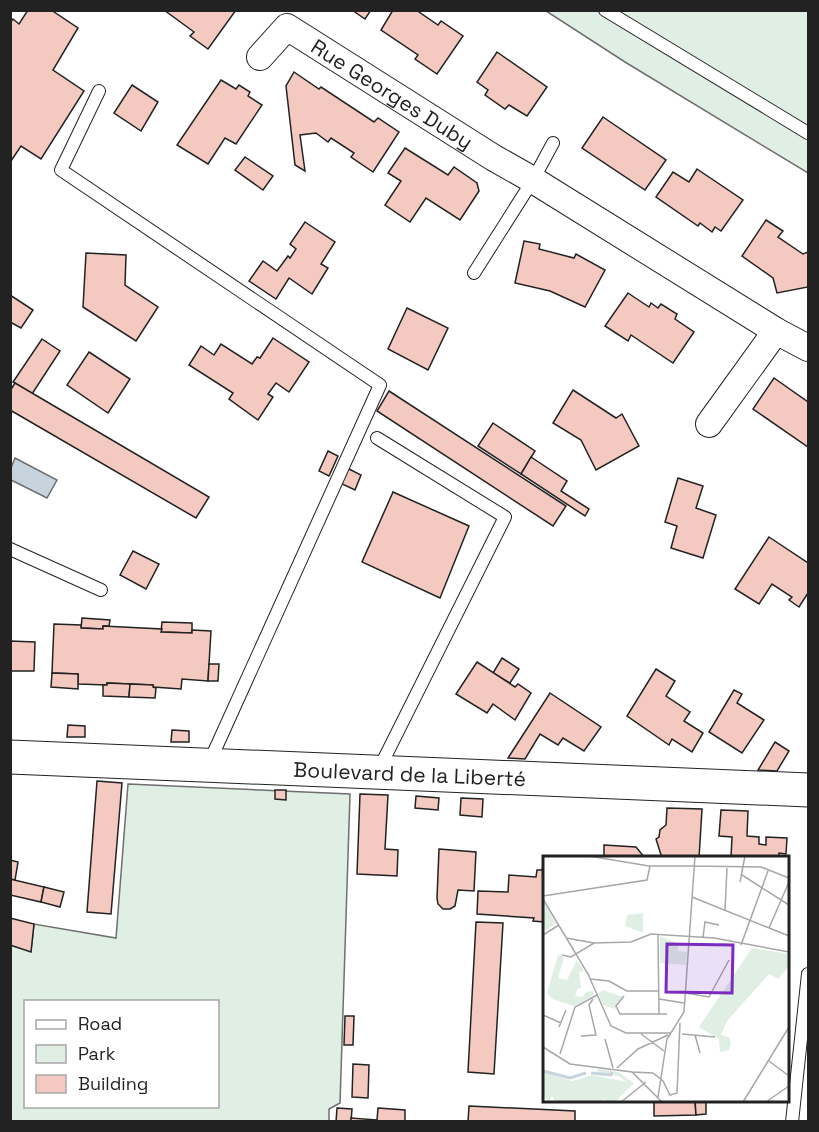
<svg xmlns="http://www.w3.org/2000/svg" width="819" height="1132" font-family="'Space Grotesk',sans-serif">
  <style>
    .green { fill: #e0efe3; stroke: #6f6f6f; stroke-width: 1.5; fill-rule: evenodd }
    .water { fill: #c7d3dd; stroke: #6f6f6f; stroke-width: 1.5 }
    .building { fill: #f3c9c0; stroke: #222; stroke-width: 1.5 }
    .lines { fill: none; stroke-linecap: round; stroke-linejoin: round }
    .service-casing { stroke: #222; stroke-width: 14 }
    .minor-casing { stroke: #222; stroke-width: 28 }
    .secondary-casing { stroke: #222; stroke-width: 35 }
    .service { stroke: #fff; stroke-width: 12 }
    .minor { stroke: #fff; stroke-width: 26 }
    .secondary { stroke: #fff; stroke-width: 33 }
    .labels { text-anchor: middle; dominant-baseline: central; stroke-width: 4.5; stroke-linejoin: round; paint-order: stroke }
    .street-label { font-size: 21px; fill: #222; stroke: #fff }
    .inset-river { fill: none; stroke: #c7d3dd; stroke-width: 3 }
    .inset-road { fill: none; stroke: #a7a7a7; stroke-width: 1.5 }
    .view { fill: #7b2cbf; fill-opacity: 0.15; stroke: #7b2cbf; stroke-width: 3 }
    .inset-edge { fill: none; stroke: #222; stroke-width: 3 }
  </style>
  <rect width="100%" height="100%" fill="#fff"/>
  <!-- green -->
  <g class="green">
    <path d="M546,11h262v162l-183,-111z"/>
    <path d="M128,784l222,10 -10,309 -11,6v12h-318l-1,-176 21,6 3,-27 82,14zM26,1002h192v104h-192z"/>
  </g>
  <!-- water -->
  <path class="water" d="M15,458l42,22 -10,18 -36,-18v-12z"/>
  <!-- building -->
  <g class="building">
    <path d="M28,10h23l27,18 -25,42 31,21 -43,68 -20,-13 -10,15 -1,-138 3,-4 6,5z"/>
    <path d="M164,10h72l-28,39 -18,-13 4,-4z"/>
    <path d="M352,10h19l-6,9z"/>
    <path d="M393,10h23l22,15 3,-4 22,15 -26,38 -22,-15 3,-4 -37,-25z"/>
    <path d="M497,52l50,35 -20,29 -18,-11 -4,4 -20,-14 3,-5 -11,-8z"/>
    <path d="M294,72l25,17 2,-2 53,35 4,-4 21,14 -26,40 -22,-15 3,-4 -23,-15 -3,4 -12,-9 -16,2 5,36 -10,-6 -9,-79z"/>
    <path d="M221,80l15,9 3,-4 11,7 -2,4 14,9 -26,39 -11,-6 -17,26 -31,-19z"/>
    <path d="M132,85l26,17 -17,29 -27,-18z"/>
    <path d="M603,117l63,43 -21,30 -63,-42z"/>
    <path d="M405,148l43,27 6,-8 23,16 2,8 -19,29 -34,-22 -16,24 -25,-17 16,-24 -13,-8z"/>
    <path d="M245,157l28,19 -10,14 -28,-20z"/>
    <path d="M697,169l46,31 -22,31 -6,-4 -3,5 -12,-9 -2,3 -42,-29 17,-25 16,10z"/>
    <path d="M766,220l17,11 -5,6 25,17 5,-2v35l-31,6 -4,-15 -31,-22z"/>
    <path d="M305,222l30,20 -14,22 7,4 -16,26 -23,-16 -13,21 -27,-18 14,-20 14,10 11,-15 2,2 6,-9 -6,-5z"/>
    <path d="M524,241l16,3 -1,5 35,9 2,-4 29,16 -20,37 -35,-16 -35,-8z"/>
    <path d="M86,253l40,2 -1,30 33,22 -22,34 -53,-34z"/>
    <path d="M628,293l21,14 2,-4 7,5 3,-4 16,10 -2,5 19,13 -21,31 -42,-28 -3,6 -23,-15z"/>
    <path d="M10,295l23,15 -12,18 -11,-6z"/>
    <path d="M407,308l41,20 -20,42 -40,-21z"/>
    <path d="M273,338l36,24 -20,30 -13,-9 -8,11 5,3 -15,23 -29,-21 4,-6 -44,-28 12,-19 13,9 7,-11 31,20 5,-7 3,1z"/>
    <path d="M42,339l18,12 -28,43 -19,-12z"/>
    <path d="M89,352l41,27 -22,34 -41,-28z"/>
    <path d="M774,378l34,24v45l-55,-38z"/>
    <path d="M15,383l194,114 -13,21 -186,-108v-19z"/>
    <path d="M573,390l43,28 6,-4 17,32 -43,24 -15,-30 -28,-17z"/>
    <path d="M389,391l177,115 -13,20 -176,-115z"/>
    <path d="M493,423l42,28 -14,23 -43,-28z"/>
    <path d="M328,451l10,5 -9,20 -10,-5z"/>
    <path d="M531,457l36,24 -6,10 28,18 -4,7 -64,-42z"/>
    <path d="M347,468l14,7 -6,15 -15,-7z"/>
    <path d="M678,478l25,8 -7,22 20,7 -13,43 -32,-10 6,-22 -12,-4z"/>
    <path d="M393,492l76,34 -29,72 -78,-36z"/>
    <path d="M769,537l39,26v30l-9,14 -10,-7 3,-3 -20,-13 -13,20 -24,-15z"/>
    <path d="M133,551l26,13 -13,25 -26,-14z"/>
    <path d="M82,618l28,2 -1,6h-6v3l-22,-1z"/>
    <path d="M162,622l30,1v10l-31,-1z"/>
    <path d="M54,624l27,1v3l22,1v-3l59,3 -1,3 31,1v-3l19,1 -3,50 -26,-2 -1,10 -28,-2v-2l-46,-2v2l-29,-1v-10l-26,-1z"/>
    <path d="M10,641l25,1 -1,29h-24z"/>
    <path d="M502,658l17,11 -9,14 -17,-10z"/>
    <path d="M477,662l38,25 3,-3 13,9 -16,27 -22,-16 -6,9 -31,-19z"/>
    <path d="M209,664h10l-1,17h-10z"/>
    <path d="M656,669l19,12 -9,15 24,16 -6,9 19,12 -11,19 -20,-13 -3,6 -42,-29z"/>
    <path d="M52,673l26,1v15l-27,-2z"/>
    <path d="M107,683l23,1 -1,13 -26,-1v-11h4z"/>
    <path d="M130,684l23,1v2l3,1 -1,10 -26,-1z"/>
    <path d="M734,690l8,4 -5,9 27,17 -22,33 -33,-21z"/>
    <path d="M550,693l51,34 -17,24 -21,-13 -5,7 -18,-11 -15,25 -17,-1z"/>
    <path d="M68,725l17,1v11h-18z"/>
    <path d="M172,730l17,1v11h-18z"/>
    <path d="M775,742l14,9 -12,20 -19,-1z"/>
    <path d="M97,781l25,2 -11,131 -24,-2z"/>
    <path d="M275,790h11v10l-11,-1z"/>
    <path d="M360,794l28,1 -3,54 13,1 -1,26 -40,-2z"/>
    <path d="M416,796l23,2 -1,12 -23,-2z"/>
    <path d="M461,798l22,1 -1,18 -22,-2z"/>
    <path d="M667,808l35,1 -3,49h-37l-6,-19 3,-2 1,-7 6,-5z"/>
    <path d="M721,810l27,1 -1,25 12,1v7l7,1v-8l21,1 -1,16 -7,-1v5l-48,-1 1,-20 -13,-1z"/>
    <path d="M604,845l32,2 9,11h-41z"/>
    <path d="M439,849l37,3 -2,39 -16,-1 -3,16 -5,3h-7l-5,-5 -1,-6z"/>
    <path d="M10,860l8,2 -3,18 -5,-1z"/>
    <path d="M544,863v59l-11,-1 1,-3 -57,-4 1,-23 30,1 1,-17 27,2 1,-7h5z"/>
    <path d="M10,879l34,8 -3,15 -31,-7z"/>
    <path d="M44,887l20,5 -4,15 -19,-5z"/>
    <path d="M10,918l24,6 -3,28 -21,-7z"/>
    <path d="M476,922l27,1 -9,151 -26,-2z"/>
    <path d="M345,1016h9l-1,29h-9z"/>
    <path d="M353,1064l16,1 -1,33 -16,-1z"/>
    <path d="M654,1100h41l1,15 -42,1z"/>
    <path d="M695,1100h11v14l-10,1z"/>
    <path d="M469,1106l106,5v11h-107z"/>
    <path d="M337,1108l15,1 -1,13h-15z"/>
    <path d="M378,1108l27,2v12h-54v-4l26,2z"/>
  </g>
  <g class="lines">
    <defs>
      <g id="service">
        <path d="M605,10l203,123"/>
        <path d="M99,91l-38,79 319,215 -166,367 -9,10"/>
        <path d="M474,273l59,-93 20,-37"/>
        <path d="M377,438l128,79 -126,252"/>
        <path d="M10,549l91,41"/>
        <path d="M792,1122l16,-148"/>
      </g>
      <g id="minor">
        <path id="s1" d="M260,57l27,-30 207,131 39,22 243,151 32,17"/>
        <path d="M709,424l67,-93"/>
      </g>
      <g id="secondary">
        <path id="s2" d="M10,757l798,33"/>
      </g>
    </defs>
    <!-- service casing -->
    <use href="#service" class="service-casing"/>
    <!-- minor casing -->
    <use href="#minor" class="minor-casing"/>
    <!-- secondary casing -->
    <use href="#secondary" class="secondary-casing"/>
    <!-- service -->
    <use href="#service" class="service"/>
    <!-- minor -->
    <use href="#minor" class="minor"/>
    <!-- secondary -->
    <use href="#secondary" class="secondary"/>
  </g>
  <g class="labels">
    <!-- street labels -->
    <g class="street-label">
      <text stroke="none"><textPath href="#s1" startOffset="165">Rue Georges Duby</textPath></text>
      <text stroke="none"><textPath href="#s2" startOffset="400">Boulevard de la Liberté</textPath></text>
    </g>
  </g>
  <!-- overview -->
  <g transform="translate(543 856)">
    <rect width="246" height="246" fill="#fff"/>
    <path d="M0,45l13,22 -13,9zM100,57v20l-18,-7 2,-11zM117,80l18,8v7l9,1 -1,13 -26,-2zM209,92l37,6v12l-11,13 -9,-5 -42,47 -6,14 8,2 2,6 -2,7 -9,2 -1,-13 -20,-12zM15,99l6,2 -6,21 9,2 10,-20 7,11 -5,1 2,16 -4,1 -2,7 7,1 4,-5 7,-1 1,4 -20,11 -22,-7 -5,-6zM60,134l20,7 -8,12 -12,-4 -5,-12zM56,213l19,3 16,11 -19,19h-11v-4l-2,4h-46l-4,-6 -3,5 -6,-5v-24l29,9 20,-6 35,7 -9,-6 -23,-3z" fill="#e0efe3"/>
    <path class="inset-river" d="M0,215l27,7 16,-5M48,217l20,2 1,-3"/>
    <path class="inset-road" d="M46,0l60,10h45M151,10l67,1 28,11M199,19l47,30M197,26l5,-26M0,40l104,-16 3,-14M149,41l97,39M0,43l45,75 23,52 15,7h44M182,55l2,-43M226,72l20,-46M115,78l1,80M0,79l16,-10M160,81l2,-15 14,3M23,82l28,5M198,89l27,-74M19,99l9,2 23,-14 37,-1 20,-8 63,4 75,14M47,123l19,2 18,10h32M143,137l23,4 20,-37M81,140l-8,10 4,8h47M116,143l25,4M0,159l18,8M16,171l7,-17M98,178l23,17M139,178l33,3M152,179l5,18M38,180l15,-1 -7,-30 4,-6M62,183l8,29M0,191l27,17 62,8 30,30M17,198l15,-47 22,-12M226,205l20,15M74,212l21,-19 30,-14M89,216l21,1 10,8 7,14 7,-2 3,-70M115,241l9,-58 17,-27 11,-156M78,246l25,-20M200,246l46,-75M223,246l23,-16"/>
    <path class="view" d="M124,88l66,1 -1,48 -66,-1z"/>
    <rect width="246" height="246" class="inset-edge"/>
  </g>
  <!-- border -->
  <rect width="819" height="1132" fill="none" stroke="#222222" stroke-width="24"/>
  <!-- legend -->
  <rect x="24" y="1000" width="195" height="108" fill="#ffffff" stroke="#a7a7a7" stroke-width="1.5"/>
  <rect x="36" y="1020" width="30" height="9" fill="#ffffff" stroke="#a7a7a7" stroke-width="1.5"/>
  <text x="78" y="1030" font-size="18" fill="#222222">Road</text>
  <rect x="36" y="1045" width="30" height="18" fill="#e0efe3" stroke="#a7a7a7" stroke-width="1.5"/>
  <text x="78" y="1060" font-size="18" fill="#222222">Park</text>
  <rect x="36" y="1075" width="30" height="18" fill="#f3c9c0" stroke="#a7a7a7" stroke-width="1.5"/>
  <text x="78" y="1090" font-size="18" fill="#222222">Building</text>
</svg>
